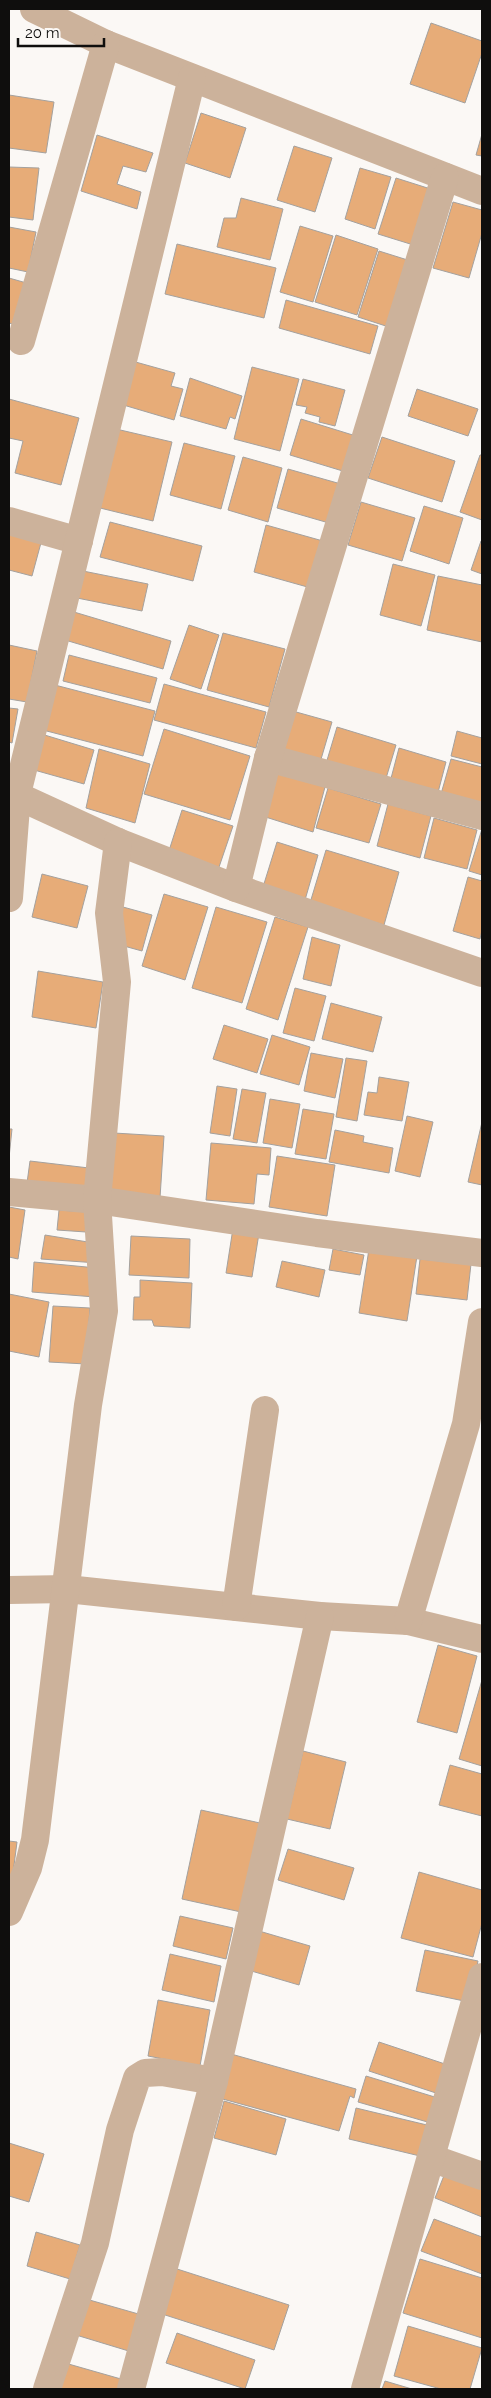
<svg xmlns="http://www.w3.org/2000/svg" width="491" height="2398" font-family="Raleway,sans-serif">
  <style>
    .building { fill: #e7ac78; stroke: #a4a19e }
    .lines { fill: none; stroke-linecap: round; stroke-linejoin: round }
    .minor { stroke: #ccb29b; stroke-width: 28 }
  </style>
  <rect width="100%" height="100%" fill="#fbf8f5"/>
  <!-- building -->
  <g class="building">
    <path d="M431,23l51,18v12l-17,50 -55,-19z"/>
    <path d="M9,95l45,7 -8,51 -37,-5z"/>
    <path d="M201,113l45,15 -16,50 -45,-15z"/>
    <path d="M482,134v22l-6,-1z"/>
    <path d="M97,135l56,18 -7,19 -23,-6 -6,18 24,8 -4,17 -56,-18z"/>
    <path d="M294,146l38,12 -17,54 -38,-12z"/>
    <path d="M9,167l30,1 -6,52 -24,-3z"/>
    <path d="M360,168l31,9 -16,52 -30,-10z"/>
    <path d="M396,178l41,13 -17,56 -42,-13z"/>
    <path d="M241,198l42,11 -13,51 -53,-13 7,-29h12z"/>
    <path d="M453,202l29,8v23l-13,45 -36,-10z"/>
    <path d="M300,226l33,10 -20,66 -33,-10z"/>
    <path d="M9,227l27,5 -8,40 -19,-4z"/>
    <path d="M336,235l42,14 -21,66 -42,-13z"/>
    <path d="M177,244l99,24 -12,50 -99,-24z"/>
    <path d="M379,251l35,11 -22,66 -34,-11z"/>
    <path d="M9,278l21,6 -11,42 -10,-3z"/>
    <path d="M286,300l92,26 -8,28 -91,-26z"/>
    <path d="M132,361l43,12 -4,13 12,3 -9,31 -54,-16z"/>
    <path d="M252,367l47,12 -19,72 -46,-12z"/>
    <path d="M190,378l52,18 -7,23 -5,-2 -4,12 -46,-13z"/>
    <path d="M303,379l42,11 -10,36 -16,-4 1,-5 -15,-4 2,-6 -11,-2z"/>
    <path d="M417,389l61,20 -10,27 -60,-20z"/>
    <path d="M9,399l70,19 -18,67 -46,-12 8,-32 -14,-3z"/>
    <path d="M301,419l55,17 -10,36 -56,-17z"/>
    <path d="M116,429l56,13 -19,79 -57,-14z"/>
    <path d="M382,437l73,24 -13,41 -74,-24z"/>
    <path d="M184,443l51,13 -14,53 -51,-14z"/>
    <path d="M480,455h2v65l-22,-8z"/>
    <path d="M243,457l39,11 -14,54 -40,-12z"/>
    <path d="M288,469l53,15 -12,39 -52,-15z"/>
    <path d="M361,502l54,16 -13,43 -54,-16z"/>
    <path d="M424,506l39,12 -14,46 -39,-13z"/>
    <path d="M110,522l92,24 -9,35 -93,-24z"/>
    <path d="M266,525l57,16 -12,47 -57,-16z"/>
    <path d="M9,530l33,9 -10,37 -23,-6z"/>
    <path d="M481,541h1v33l-11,-4z"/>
    <path d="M393,564l42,11 -14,51 -41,-11z"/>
    <path d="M83,571l65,13 -6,27 -65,-13z"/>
    <path d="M438,576l44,9v57l-55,-12z"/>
    <path d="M74,612l97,29 -8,28 -98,-29z"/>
    <path d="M189,625l30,10 -18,54 -31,-10z"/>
    <path d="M223,633l62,16 -16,58 -62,-17z"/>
    <path d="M9,645l28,6 -10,51 -18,-3z"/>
    <path d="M69,655l88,23 -7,25 -87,-22z"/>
    <path d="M51,684l104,27 -12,45 -104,-27z"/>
    <path d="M164,684l102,28 -10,36 -102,-28z"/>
    <path d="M9,708l9,1 -6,34 -3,-1z"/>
    <path d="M289,710l43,12 -13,44 -43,-12z"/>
    <path d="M337,727l59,18 -12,40 -59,-18z"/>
    <path d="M164,729l86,27 -20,64 -86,-26z"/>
    <path d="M457,731l25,7v26l-31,-8z"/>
    <path d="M38,733l56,17 -10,34 -57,-16z"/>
    <path d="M399,748l47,14 -10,38 -47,-14z"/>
    <path d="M99,749l51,15 -15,59 -49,-15z"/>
    <path d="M451,759l31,8v45l-43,-11z"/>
    <path d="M269,770l56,17 -12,45 -57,-18z"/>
    <path d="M328,788l53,16 -12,39 -53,-15z"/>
    <path d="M388,804l43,12 -11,42 -43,-12z"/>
    <path d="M182,810l51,16 -16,47 -50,-16z"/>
    <path d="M434,818l43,12 -10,39 -43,-11z"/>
    <path d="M482,829v46l-13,-4z"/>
    <path d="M277,842l41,13 -13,45 -42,-13z"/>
    <path d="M326,850l73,22 -15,53 -74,-22z"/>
    <path d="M42,874l46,12 -11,42 -45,-11z"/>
    <path d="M468,877l14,4v49l-2,9 -27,-8z"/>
    <path d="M164,894l44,13 -23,73 -43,-14z"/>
    <path d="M123,907l29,8 -10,36 -29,-8z"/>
    <path d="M216,907l51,15 -25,81 -50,-15z"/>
    <path d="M275,917l33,10 -30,93 -32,-11z"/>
    <path d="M312,937l28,8 -9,41 -28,-7z"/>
    <path d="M38,971l65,11 -7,46 -64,-11z"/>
    <path d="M295,988l31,8 -12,45 -31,-8z"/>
    <path d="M331,1003l51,14 -9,35 -51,-13z"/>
    <path d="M224,1025l44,14 -11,34 -44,-14z"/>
    <path d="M272,1035l38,12 -11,38 -39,-11z"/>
    <path d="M311,1053l32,6 -8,39 -31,-7z"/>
    <path d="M346,1058l21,3 -10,60 -21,-4z"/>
    <path d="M379,1077l30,5 -7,39 -38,-6 4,-23 9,1z"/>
    <path d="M217,1086l20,3 -7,47 -20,-3z"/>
    <path d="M242,1089l24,4 -9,50 -24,-4z"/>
    <path d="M270,1099l30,5 -8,44 -29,-5z"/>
    <path d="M303,1109l31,5 -8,45 -31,-5z"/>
    <path d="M407,1116l26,6 -13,55 -25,-6z"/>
    <path d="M482,1122v63l-14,-3z"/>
    <path d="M9,1129h3l-3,29z"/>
    <path d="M335,1130l29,6 -1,6 30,6 -4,25 -60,-11z"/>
    <path d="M114,1133l50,3 -4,62 -50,-3z"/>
    <path d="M211,1143l60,5 -2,27 -12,-1 -3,30 -48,-4z"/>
    <path d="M277,1156l58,9 -8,51 -58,-9z"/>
    <path d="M30,1161l59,7 -3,22 -59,-7z"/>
    <path d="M9,1207l16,3 -7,49 -9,-2z"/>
    <path d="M59,1210l28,2 -1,20 -29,-2z"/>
    <path d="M234,1222l26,5 -8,50 -26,-4z"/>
    <path d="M45,1235l49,8 4,20 -57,-4z"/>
    <path d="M131,1236l59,3 -1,39 -60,-3z"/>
    <path d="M333,1249l31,6 -4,20 -31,-5z"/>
    <path d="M369,1249l48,7 -10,65 -48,-8z"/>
    <path d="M420,1259l51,5 -4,36 -51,-6z"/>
    <path d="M282,1261l43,9 -6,27 -43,-10z"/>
    <path d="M34,1262l63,6 -2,29 -63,-5z"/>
    <path d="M140,1280l52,3 -2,45 -36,-2 -2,-6h-19l1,-23h6z"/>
    <path d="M9,1294l40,8 -10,55 -30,-6z"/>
    <path d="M53,1306l37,2 -4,56 -37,-2z"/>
    <path d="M438,1645l39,11 -20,77 -40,-11z"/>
    <path d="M482,1680v86l-23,-7z"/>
    <path d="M303,1751l43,11 -16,67 -43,-10z"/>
    <path d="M450,1765l32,9v42l-43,-11z"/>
    <path d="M201,1810l59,13 -19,89 -59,-13z"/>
    <path d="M9,1841l8,1 -5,39h-3z"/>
    <path d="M288,1849l66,19 -10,32 -66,-20z"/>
    <path d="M419,1872l63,18v33l-9,34 -72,-19z"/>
    <path d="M180,1916l53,12 -7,31 -53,-13z"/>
    <path d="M259,1931l51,15 -11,39 -51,-15z"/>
    <path d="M425,1950l53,11 -9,41 -53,-11z"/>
    <path d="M170,1954l51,12 -7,36 -52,-12z"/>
    <path d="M158,2000l52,10 -10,56 -52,-10z"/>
    <path d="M379,2042l69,23 -9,29 -70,-23z"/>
    <path d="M231,2054l125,35 -2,9 -4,-2 -11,35 -120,-33z"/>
    <path d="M366,2076l72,22 -7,25 -73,-21z"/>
    <path d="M224,2101l62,18 -10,36 -62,-17z"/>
    <path d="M356,2108l71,17 -7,31 -71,-17z"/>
    <path d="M9,2143l35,11 -15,48 -20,-6z"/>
    <path d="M447,2168l35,14v35l-47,-19z"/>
    <path d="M434,2219l48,18v37l-61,-23z"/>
    <path d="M36,2232l44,13 -10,34 -43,-13z"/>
    <path d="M420,2259l62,19v60l-79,-25z"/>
    <path d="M174,2268l115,37 -15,45 -115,-37z"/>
    <path d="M86,2299l56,16 -10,37 -56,-17z"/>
    <path d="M408,2326l74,22 -12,41h-29l-47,-13z"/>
    <path d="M177,2333l78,27 -10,29 -79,-26z"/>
    <path d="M65,2363l56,16 -3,10h-61z"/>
    <path d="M385,2381l27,8h-30z"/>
  </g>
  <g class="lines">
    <!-- minor -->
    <g class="minor">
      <path d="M34,9l72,35 376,147"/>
      <path d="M21,341l85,-297"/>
      <path d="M9,521l70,20"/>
      <path d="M268,758l214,58"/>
      <path d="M9,792l109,50 118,46 246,85"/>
      <path d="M236,888l32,-130 177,-581"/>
      <path d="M9,898l8,-104 175,-716"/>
      <path d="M9,1192l88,8 220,33 165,20"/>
      <path d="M9,1590l58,-1 253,27 88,5 74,18"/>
      <path d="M236,1607l29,-197"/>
      <path d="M408,1621l58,-197 16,-102"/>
      <path d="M9,1912l19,-44 7,-28 53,-435 16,-94 -7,-111 20,-218 -8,-69 9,-71"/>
      <path d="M431,2158l51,18"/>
      <path d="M47,2389l48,-146 25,-113 17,-52 8,-5 17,-1 52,9"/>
      <path d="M131,2389l83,-308 106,-465"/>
      <path d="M365,2389l117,-412"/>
    </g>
  </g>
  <!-- border -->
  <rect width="491" height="2398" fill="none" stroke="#0f0e0d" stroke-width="20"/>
  <!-- scale -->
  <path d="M18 38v8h86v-8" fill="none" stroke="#0f0e0d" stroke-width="2.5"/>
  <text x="25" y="38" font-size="15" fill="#0f0e0d" stroke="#fbf8f5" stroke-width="4" paint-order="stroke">20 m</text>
</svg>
